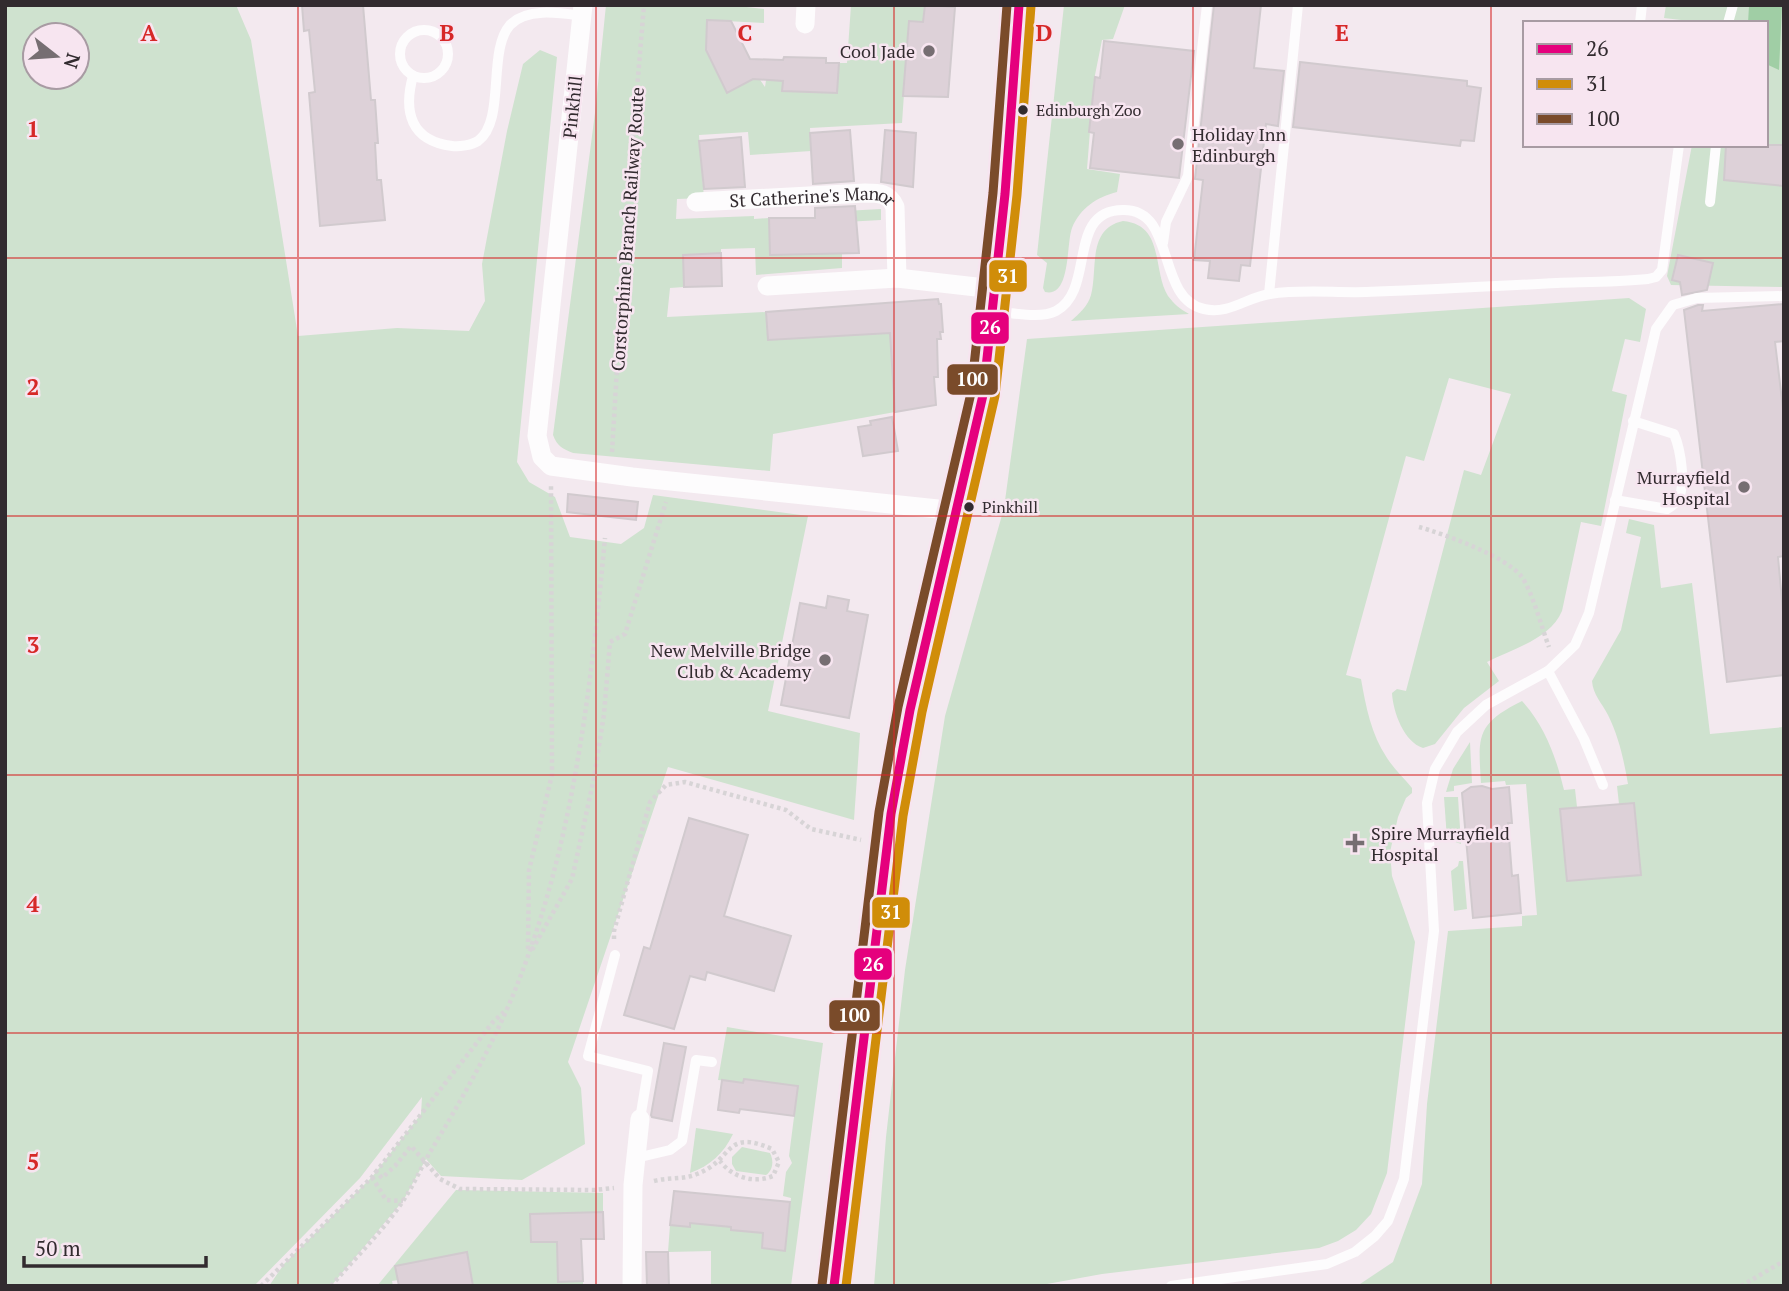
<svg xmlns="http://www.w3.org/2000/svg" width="1789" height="1291" font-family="'PT Serif',serif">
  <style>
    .green { fill: #cfe2cf; fill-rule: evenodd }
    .water { fill: #a0cea5 }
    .building { fill: #ddd1d8; stroke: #d1cace; stroke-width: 2 }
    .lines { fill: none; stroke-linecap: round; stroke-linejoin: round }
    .path { stroke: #d7d4d6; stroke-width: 4.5; stroke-dasharray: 3.5 3.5; stroke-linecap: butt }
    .service { stroke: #fdfcfd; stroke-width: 10 }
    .minor { stroke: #fdfcfd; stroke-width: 19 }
    .primary { stroke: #fdfcfd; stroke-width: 32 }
    .bus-1-casing { stroke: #f7e5f0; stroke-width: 14 }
    .bus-2-casing { stroke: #f7e5f0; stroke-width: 14 }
    .bus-3-casing { stroke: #f7e5f0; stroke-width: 14 }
    .bus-1 { stroke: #e5007d; stroke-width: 9 }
    .bus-2 { stroke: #d08d09; stroke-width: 9 }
    .bus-3 { stroke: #7a4b2a; stroke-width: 9 }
    .grid { fill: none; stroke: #d62828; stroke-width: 2; stroke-opacity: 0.55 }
    .poi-dot { fill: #766e72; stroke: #f7e5f0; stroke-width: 2.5 }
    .bus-dot { fill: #322b2f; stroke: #f7e5f0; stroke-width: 2.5 }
    .labels { text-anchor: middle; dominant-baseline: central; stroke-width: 5; stroke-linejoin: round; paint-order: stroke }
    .bus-label { font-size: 16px; fill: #322b2f; stroke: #f7e5f0; text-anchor: start }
    .poi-label { font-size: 18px; fill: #322b2f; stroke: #f7e5f0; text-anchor: end }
    .street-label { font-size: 18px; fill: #322b2f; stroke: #f7e5f0 }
    .grid-label { font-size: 23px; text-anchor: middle; font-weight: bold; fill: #d62828; stroke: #f7e5f0; stroke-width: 5; stroke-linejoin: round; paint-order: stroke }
    .line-badge { stroke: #f7e5f0; stroke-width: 2.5 }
    .badge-label { font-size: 19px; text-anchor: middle; font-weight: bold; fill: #fff }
  </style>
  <rect width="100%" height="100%" fill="#f3e9ef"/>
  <!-- green -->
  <g class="green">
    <path d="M5,5h231l15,35 47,296 99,-8 72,3 16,-30 -3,-37 25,-133 16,-67 17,-14 17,7 -40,405 12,20 26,15 15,40 51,7 23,-16 9,-33 155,21 -40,195 92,22 -6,87 -186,-53 -100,295 13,26 4,56 -63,36 -81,-4 -15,-17 -23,42 -72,85h-62l15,-22 88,-87 49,-63 1,-17 -62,81 -106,108h-249zM35,35h42v42h-42z"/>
    <path d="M606,5h123l35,4v14l-57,-3 -1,11 20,1v6l-21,11 22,43 31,-15 7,10 4,-27 14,21 -1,10 55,2 2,-30h8l4,-58h74l-2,17 -14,-1 -7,102 -92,5 1,23 -61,4 -2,-23 -49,3 5,63 -27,1 -1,20 78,-3v3l15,-1 1,36 72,-1v15l-86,7 -1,-27 -34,1v4l-38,2 1,32 -14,1 -3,29 99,-5 3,28 122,-7 4,79 -122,22 -3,37 -197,-18c-10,-4 -16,-7 -20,-18l42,-322z"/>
    <path d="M1064,5h61l-12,34 -11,1 -8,40 -7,89 33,5 -3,18c-20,5 -37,16 -45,36 -6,16 -1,70 -27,64l-2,-4 4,-25 -10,-8z"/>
    <path d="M1666,5h118v282l-113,-2 -4,-9 25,-131h74v-122h-59l-43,-5z"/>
    <path d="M881,209v11l-36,2 -1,-11z"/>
    <path d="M1123,221c42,4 29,49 45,75 6,8 12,13 21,18l-118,7c8,-7 17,-15 20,-26 7,-27 -4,-66 32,-74z"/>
    <path d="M1629,298l17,11 -6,33 -15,-3 -13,52 15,4 -26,131 -20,-4 -19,89c-12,28 -49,38 -75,51l12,19 -35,27 -29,36 -12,4c-19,-6 -30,-36 -31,-55l5,-4 9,2 58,-221 17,5 30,-81 -62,-16 -25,83 -18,-5 -60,219 15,4c5,28 10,55 26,79 7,11 17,20 25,30v5l-6,5 -8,19 -8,35 2,24 23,66 -28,231 -16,41 -15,16 -18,11 -19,7 -217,26 -66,12h-162l12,-149 19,-167 40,-254 59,-208 23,-169z"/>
    <path d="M1629,519l25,6 7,63 31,-5 18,151 74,-7v559h-427l36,-24 29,-78 5,-80 21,-173 74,-5v-10l15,-1 -11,-131 -20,1 -1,-4 -24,2c-3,-47 -5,-59 41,-82 23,25 34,56 42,89l11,-1 2,18 -17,2 7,72 73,-6 -6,-72 -15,1 -2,-18 11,-2c-4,-23 -9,-47 -20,-69 -6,-12 -15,-20 -16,-34l29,-51 20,-93 -15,-4z"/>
    <path d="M1470,742l2,41 -18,3v5l-8,1 7,-23z"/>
    <path d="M1444,797h14l3,47 -14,-5z"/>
    <path d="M1459,861h4l4,48 -13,2 -3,-40 7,-5z"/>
    <path d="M727,1027l96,16 -32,243h-80v-35l-43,1 2,-27 20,1v-3l41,4v3l32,3 -1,15 23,2 6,-52 -8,-2 3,-24 6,-9 -3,-7 9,-70 -53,-7 -2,4 -25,-3z"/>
    <path d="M696,1128l37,6c-9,19 -23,32 -43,39z"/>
    <path d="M742,1147l28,6c4,8 3,17 -4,22l-30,-4 -4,-7v-7z"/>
    <path d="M456,1190l147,3v19l-73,2 1,28h26l1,40 25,-1v5h-110l-6,-34 -71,14 2,14 -6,1 1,5h-16z"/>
  </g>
  <!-- water -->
  <path class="water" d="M1749,6h33l-3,64 -13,-6v-41h-18z"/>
  <!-- building -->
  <g class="building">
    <path d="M302,5h61l8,95h4l3,43h-3l2,37h4l4,40 -65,6 -11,-133 6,-1 -6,-62 -5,1z"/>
    <path d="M925,5l30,2 -7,90 -45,-1 6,-75 14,1z"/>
    <path d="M1214,5h47l-7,63 30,3 -6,55 -12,-2 -16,142 -9,-1 -2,16 -31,-3 2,-17 -16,-1 9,-80 -8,-1z"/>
    <path d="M707,20l24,1 19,38 33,1 1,-3 42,1v5h13l-2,30 -55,-2 1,-10 -30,-2 -26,14 -21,-43z"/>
    <path d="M1104,41l90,10 -15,127 -89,-10 4,-35 -5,-1 6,-55 5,1z"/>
    <path d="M1300,62l167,19v5l14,2 -7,53 -13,-1 -1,6 -167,-19z"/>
    <path d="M850,130l4,51 -41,3 -3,-51z"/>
    <path d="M885,130l31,3 -3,54 -32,-5z"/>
    <path d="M741,137l4,50 -41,2 -5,-48z"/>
    <path d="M1726,145h58v41l-60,-6z"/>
    <path d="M855,206l4,47 -89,2 -1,-37h46v-10z"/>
    <path d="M721,253l1,33 -38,1 -1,-32z"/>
    <path d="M1678,255l35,8 -6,27 -25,5 -2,-13 -8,-2z"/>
    <path d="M938,299l1,5h2l2,28h-3l1,7h-4l1,38h-4l2,28 -41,7 -5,-79 -122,7 -2,-28z"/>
    <path d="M1784,304v37l-9,1 9,75v139l-6,1 6,66v52l-57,7 -43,-372 14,-5h5l-1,6z"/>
    <path d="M892,417l6,34 -35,5 -5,-29 13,-2 -1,-4z"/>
    <path d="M568,494l70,8 -2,18 -69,-8z"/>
    <path d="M828,596l21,4 -2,11 21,4 -19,103 -68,-13 19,-102 26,5z"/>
    <path d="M1482,786l10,3 17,-2 3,36h-4l4,53 6,-1 3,38 -48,5 -11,-125 9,-6z"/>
    <path d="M1634,803l7,72 -74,6 -7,-72z"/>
    <path d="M689,818l59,17 -24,81 67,20 -17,55 -67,-19 -2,8 -15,-4 -16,53 -50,-14 20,-68 6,2z"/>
    <path d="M664,1043l22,4 -14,74 -20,-4 -1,-2z"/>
    <path d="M744,1079l54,7 -4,30 -54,-7 -1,4 -21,-3 4,-30 21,3z"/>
    <path d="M674,1191l116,11 -5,49 -23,-3 1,-15 -32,-3v-3l-41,-4v4l-20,-2z"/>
    <path d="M603,1212l1,27h-23l2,42 -25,1 -1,-40h-26l-1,-28z"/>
    <path d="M467,1252l6,34h-74l-4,-20z"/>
    <path d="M646,1252h22l1,34h-22z"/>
  </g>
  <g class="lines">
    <!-- path -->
    <g class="path">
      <path d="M612,452l13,-218 19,-229"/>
      <path d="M1419,527c25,7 86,29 102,49 11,14 21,53 28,71"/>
      <path d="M614,939v-8l36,-129 16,-17 19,-3 101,28 25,19 50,11"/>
      <path d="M528,949l1,-79 23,-95 -1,-290"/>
      <path d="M532,950l40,-71 22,-101 10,-64 6,-72 15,-8 41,-132"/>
      <path d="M375,1170l7,8 13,-12 16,-20 29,33 20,10 134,1 20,-2"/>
      <path d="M372,1177l14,23 17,1"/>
      <path d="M654,1181c15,-4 29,-1 43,-7 37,-14 27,-46 75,-25l7,13 -6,14c-20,8 -41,1 -53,-15"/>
      <path d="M261,1286l111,-109 121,-155 11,-10"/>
      <path d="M331,1286c24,-28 52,-55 72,-85 10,-15 17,-31 26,-47 33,-55 67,-114 90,-174 55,-141 72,-293 86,-442"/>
      <path d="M1741,1286l43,-25"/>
    </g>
    <!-- service -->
    <g class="service">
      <path d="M1640,23l2,-18"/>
      <path d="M1728,23l5,-18"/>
      <circle cx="424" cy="54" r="24"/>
      <path d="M413,76c-10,36 -2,65 39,70 7,1 20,-1 26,-5 28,-20 9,-90 32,-116 17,-18 51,-12 72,-9"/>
      <path d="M1710,202l6,-57"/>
      <path d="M1163,243l3,-21 22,-46 19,-171"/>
      <path d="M1269,294l29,-289"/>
      <path d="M998,312c17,1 42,7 58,-1 40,-21 10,-101 67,-101 54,-1 32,88 81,99 25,6 43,-12 66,-15 31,-5 65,-1 96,-2 64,-2 128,-6 191,-9 30,-1 60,-1 91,-4l8,-2 6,-7 17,-125"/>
      <path d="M1615,500l52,9c3,-2 7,-4 9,-7 12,-13 4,-54 -2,-68l-41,-13"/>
      <path d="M1548,671l36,68 19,46"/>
      <path d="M615,955l-27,101 60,15 -8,48"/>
      <path d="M636,1158l34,-8 12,-9 14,-81 16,2"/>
      <path d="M1171,1286l156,-22 28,-12 20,-16 13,-15 16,-42 30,-248 -7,-128 8,-34 22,-37 29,-27 62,-34 27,-26 14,-32 67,-284 17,-24 24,-7 87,-2"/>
    </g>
    <!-- minor -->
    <g class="minor">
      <path d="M583,5l-46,431 5,21 9,9 81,11 325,34"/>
      <path d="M805,24l1,-19"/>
      <path id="s1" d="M696,202l169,-9c14,0 24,0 30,14l2,71"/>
      <path d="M767,286l130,-8 97,11"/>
      <path d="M632,1286l1,-101 7,-66"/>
    </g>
    <!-- primary -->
    <path class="primary" d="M834,1286l57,-472 19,-104 73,-315 22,-201 14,-189"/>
    <defs>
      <path id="bus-1" d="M834,1286l57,-472 19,-104 73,-315 22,-201 14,-189"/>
      <path id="bus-2" d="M846,1286l57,-470 19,-104 73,-316 22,-201 14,-189"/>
      <path id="bus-3" d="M822,1285l57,-473 19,-105 73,-314 22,-200 14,-188"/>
    </defs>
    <!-- bus-1 casing -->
    <use href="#bus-1" class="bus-1-casing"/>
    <!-- bus-2 casing -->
    <use href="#bus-2" class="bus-2-casing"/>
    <!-- bus-3 casing -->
    <use href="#bus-3" class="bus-3-casing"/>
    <!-- bus-1 -->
    <use href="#bus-1" class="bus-1"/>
    <!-- bus-2 -->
    <use href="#bus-2" class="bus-2"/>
    <!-- bus-3 -->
    <use href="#bus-3" class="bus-3"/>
  </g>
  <!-- grid -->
  <path class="grid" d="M298,5v1281M596,5v1281M894,5v1281M1193,5v1281M1491,5v1281M5,258h1779M5,516h1779M5,775h1779M5,1033h1779"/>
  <!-- markers -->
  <g class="poi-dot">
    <circle cx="929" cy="51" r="7"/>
    <circle cx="1178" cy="144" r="7"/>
    <circle cx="1744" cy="487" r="7"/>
    <circle cx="825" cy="660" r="7"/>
    <path d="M1351.5 832.5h7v7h7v7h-7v7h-7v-7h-7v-7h7z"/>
  </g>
  <g class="bus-dot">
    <circle cx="1023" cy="110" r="6"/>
    <circle cx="969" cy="507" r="6"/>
  </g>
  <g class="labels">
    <!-- bus labels -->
    <g class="bus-label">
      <text x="1036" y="110">Edinburgh Zoo</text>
      <text x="982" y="507">Pinkhill</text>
    </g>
    <!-- poi labels -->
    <g class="poi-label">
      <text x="915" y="51">Cool Jade</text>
      <text x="1192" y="134" text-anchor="start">Holiday Inn<tspan x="1192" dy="21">Edinburgh</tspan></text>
      <text x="1730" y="477">Murrayfield<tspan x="1730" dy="21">Hospital</tspan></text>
      <text x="811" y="650">New Melville Bridge<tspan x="811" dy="21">Club &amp; Academy</tspan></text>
      <text x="1371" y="833" text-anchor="start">Spire Murrayfield<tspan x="1371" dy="21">Hospital</tspan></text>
    </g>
    <!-- street labels -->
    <g class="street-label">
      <text transform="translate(572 107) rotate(-84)">Pinkhill</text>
      <text stroke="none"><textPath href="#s1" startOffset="117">St Catherine's Manor</textPath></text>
      <text transform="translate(627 229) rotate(-86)">Corstorphine Branch Railway Route</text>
    </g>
  </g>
  <g class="grid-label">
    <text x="149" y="41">A</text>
    <text x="447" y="41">B</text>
    <text x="745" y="41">C</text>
    <text x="1044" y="41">D</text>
    <text x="1342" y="41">E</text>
    <text x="33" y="137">1</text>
    <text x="33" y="395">2</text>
    <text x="33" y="653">3</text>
    <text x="33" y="912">4</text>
    <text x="33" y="1170">5</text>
  </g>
  <g class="line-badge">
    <rect x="988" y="259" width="40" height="34" rx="7" fill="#d08d09"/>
    <rect x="970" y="311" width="40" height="34" rx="7" fill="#e5007d"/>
    <rect x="946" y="363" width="53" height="33" rx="7" fill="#7a4b2a"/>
    <rect x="871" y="896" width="40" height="33" rx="7" fill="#d08d09"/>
    <rect x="853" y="947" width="40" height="34" rx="7" fill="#e5007d"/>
    <rect x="828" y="999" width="53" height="33" rx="7" fill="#7a4b2a"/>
  </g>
  <g class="badge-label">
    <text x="1008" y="283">31</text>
    <text x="990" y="334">26</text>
    <text x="972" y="386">100</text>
    <text x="891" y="919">31</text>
    <text x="873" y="971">26</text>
    <text x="854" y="1022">100</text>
  </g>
  <!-- border -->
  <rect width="1789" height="1291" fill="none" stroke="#322b2f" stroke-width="14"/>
  <!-- legend -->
  <rect x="1523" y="21" width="245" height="126" fill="#f7e5f0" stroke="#a89ba3" stroke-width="2"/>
  <rect x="1537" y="44" width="35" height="10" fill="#e5007d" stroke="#a89ba3" stroke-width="2"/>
  <text x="1586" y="56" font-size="21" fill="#322b2f">26</text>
  <rect x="1537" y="79" width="35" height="10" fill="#d08d09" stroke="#a89ba3" stroke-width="2"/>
  <text x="1586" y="91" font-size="21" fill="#322b2f">31</text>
  <rect x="1537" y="114" width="35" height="10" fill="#7a4b2a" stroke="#a89ba3" stroke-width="2"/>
  <text x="1586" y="126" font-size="21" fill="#322b2f">100</text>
  <!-- north arrow -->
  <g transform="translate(56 56) rotate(107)"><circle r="33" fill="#f7e5f0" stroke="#a89ba3" stroke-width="2"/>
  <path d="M0-5L12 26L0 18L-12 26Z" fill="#766e72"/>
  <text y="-10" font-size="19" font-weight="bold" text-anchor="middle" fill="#322b2f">N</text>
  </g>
  <!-- scale -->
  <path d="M24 1256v10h182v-10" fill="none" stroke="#322b2f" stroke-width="3.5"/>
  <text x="35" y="1256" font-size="21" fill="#322b2f" stroke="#f7e5f0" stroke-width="5" paint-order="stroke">50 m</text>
</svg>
